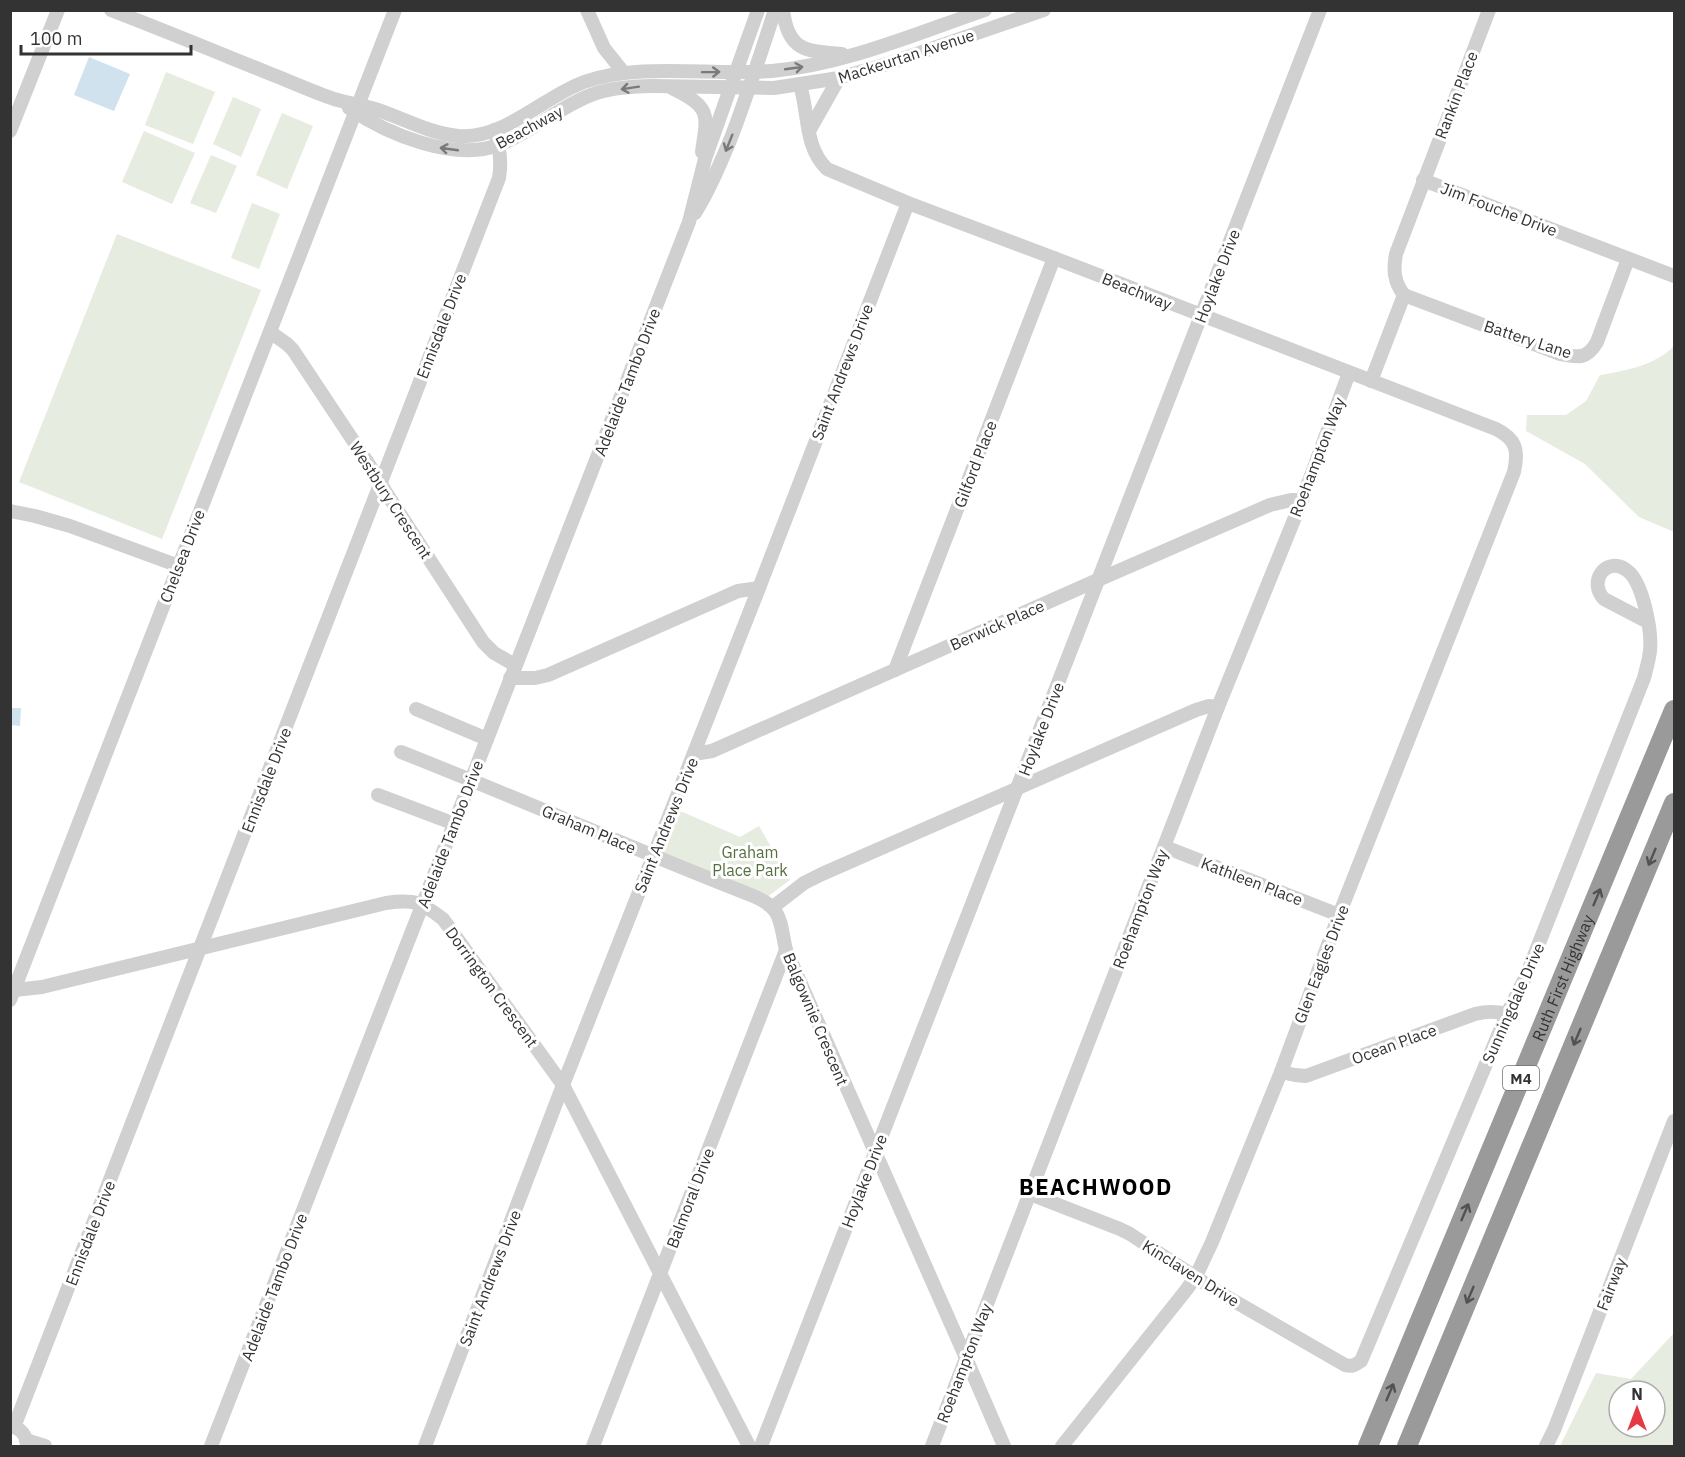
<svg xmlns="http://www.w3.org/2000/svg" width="1685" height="1457" font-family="'IBM Plex Sans',sans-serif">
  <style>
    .green { fill: #e6ecdf; fill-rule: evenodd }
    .water { fill: #cfe2ee }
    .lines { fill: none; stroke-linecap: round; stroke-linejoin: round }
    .minor { stroke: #d0d0d0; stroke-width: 14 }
    .highway { stroke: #9a9a9a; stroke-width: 20 }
    .oneway { stroke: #7a7a7a }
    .oneway2 { stroke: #525252 }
    .labels { text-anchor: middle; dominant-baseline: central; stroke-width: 6; stroke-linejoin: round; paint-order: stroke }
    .shield { fill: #fff; stroke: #707070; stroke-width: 1.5 }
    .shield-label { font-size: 15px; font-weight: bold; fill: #333 }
    .street-label { font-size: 16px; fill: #333; stroke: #fff }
    .park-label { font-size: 16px; fill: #56703f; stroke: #fff }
    .district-label { font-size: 22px; font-weight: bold; letter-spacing: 1.5px; fill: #000; stroke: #fff }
  </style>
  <rect width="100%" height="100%" fill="#fff"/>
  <!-- green -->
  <g class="green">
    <path d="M166,72l49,20 -22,52 -48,-19z"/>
    <path d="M233,97l28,12 -20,48 -28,-13z"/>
    <path d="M282,113l31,13 -26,63 -31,-14z"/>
    <path d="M144,131l51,22 -23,51 -50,-22z"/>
    <path d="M211,155l26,11 -21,47 -26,-10z"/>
    <path d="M252,203l28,11 -21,55 -28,-11z"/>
    <path d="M117,234l144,56 -99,249 -143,-57z"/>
    <path d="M1674,346v186l-35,-15 -54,-53 -59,-33 1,-16h39l20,-14 14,-26c25,-4 56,-10 74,-29z"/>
    <path d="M678,810l62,27 19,-11 31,54 -23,17 -105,-43z"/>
    <path d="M1674,1333v113h-114l36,-73 35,6zM1619,1391h36v36h-36z"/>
  </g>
  <!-- water -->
  <g class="water">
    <path d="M89,57l41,17 -16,37 -40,-16z"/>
    <path d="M12,708h9l-1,18 -9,-1z"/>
  </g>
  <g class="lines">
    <!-- minor -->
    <g class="minor">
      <path d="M111,10c52,20 103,41 155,62 23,9 45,19 68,27 13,4 28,6 41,10 28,9 53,24 83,27 46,4 85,-39 126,-54 56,-20 128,-6 188,-11 74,-7 143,-37 213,-61"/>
      <path d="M587,10l17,38 20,25"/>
      <path d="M783,10c5,42 24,41 59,44"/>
      <path d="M800,85c9,28 4,62 27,84l81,34 146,55 442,171c20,10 23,21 18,43l-175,443 -58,157 -69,170 -16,34 -9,13 -125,157"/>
      <path d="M672,88c12,6 31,15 33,29 2,9 -2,25 -3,35"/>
      <path d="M349,108c38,26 106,55 152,36 30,-12 55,-34 85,-47 20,-9 46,-11 68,-11l120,2 65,-10 48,-14 157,-54"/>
      <path d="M10,131l48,-121"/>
      <path d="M809,131l30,-53"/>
      <path d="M1423,180l251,96"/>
      <path d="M695,213c15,-24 25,-49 36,-75 16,-42 30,-85 44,-128"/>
      <path d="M1404,295l156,59c19,4 27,5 37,-12l31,-83"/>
      <path d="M270,332l17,12 6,6 79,119 15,25 96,148 11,11 21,12"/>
      <path d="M1371,381l33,-86c-10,-13 -11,-25 -8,-41l93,-244"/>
      <path d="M10,511l25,5 35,10 109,40"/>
      <path d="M895,670l159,-412"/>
      <path d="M510,678h25l13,-3 190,-84 21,-3"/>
      <path d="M416,709l71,30"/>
      <path d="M401,752c117,46 232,97 350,143 32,13 28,24 35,55l180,408 38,88"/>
      <path d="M694,754l18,-3 388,-172 170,-74 21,-5h11"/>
      <path d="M378,795l77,29"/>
      <path d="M1165,847l174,68"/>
      <path d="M773,907l31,-24 18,-9 374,-164 13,-4 9,1"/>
      <path d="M15,990l27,-3 344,-84c28,-4 35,-1 57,16l120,166 186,361"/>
      <path d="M10,1000l385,-990"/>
      <path d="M1281,1072l14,3 11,1 169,-62c12,-3 20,-3 32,0"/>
      <path d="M1030,1194l90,35 10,5 85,56 130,75c7,2 10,0 16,-4l146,-347 19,-38 118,-298c2,-8 5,-18 6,-27 2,-19 -7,-72 -25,-82 -20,-12 -37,13 -21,30l44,23"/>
      <path d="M10,1426c11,2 17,10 17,20"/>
      <path d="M14,1427l485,-1249c3,-17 1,-31 -5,-48"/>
      <path d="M26,1440l19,6"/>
      <path d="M211,1446l478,-1224 16,-63 53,-149"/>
      <path d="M425,1446l138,-361 196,-497 149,-385"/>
      <path d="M593,1446l193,-496"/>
      <path d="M761,1446l559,-1436"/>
      <path d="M932,1446l286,-739 84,-207 47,-127"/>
      <path d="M1546,1446l8,-16 120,-309"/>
    </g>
    <!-- highway -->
    <g class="highway">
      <path id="s1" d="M1368,1446l306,-736"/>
      <path d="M1407,1446l267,-643"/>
    </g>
  </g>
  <!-- one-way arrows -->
  <defs><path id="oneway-shaft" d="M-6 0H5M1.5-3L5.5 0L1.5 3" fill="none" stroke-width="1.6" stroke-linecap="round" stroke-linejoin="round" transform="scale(1.5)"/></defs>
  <g class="oneway">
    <use href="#oneway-shaft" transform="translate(794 68) rotate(-8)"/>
    <use href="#oneway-shaft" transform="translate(711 72) rotate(-1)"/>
    <use href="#oneway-shaft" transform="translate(630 88) rotate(171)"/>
    <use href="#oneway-shaft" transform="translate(729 143) rotate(112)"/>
    <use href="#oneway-shaft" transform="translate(449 149) rotate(-172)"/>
  </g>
  <g class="oneway2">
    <use href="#oneway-shaft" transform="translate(1652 857) rotate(113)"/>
    <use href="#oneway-shaft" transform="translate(1597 897) rotate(-67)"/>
    <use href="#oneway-shaft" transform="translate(1577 1037) rotate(113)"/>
    <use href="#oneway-shaft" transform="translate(1465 1212) rotate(-67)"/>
    <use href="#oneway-shaft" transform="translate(1470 1295) rotate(113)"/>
    <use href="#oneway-shaft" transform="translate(1390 1392) rotate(-67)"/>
  </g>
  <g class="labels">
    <!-- shield labels -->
    <rect class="shield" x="1503" y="1066" width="36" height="24" rx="4.5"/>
    <g class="shield-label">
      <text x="1521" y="1078">M4</text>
    </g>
    <!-- street labels -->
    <g class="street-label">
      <text transform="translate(906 56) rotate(-18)">Mackeurtan Avenue</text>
      <text transform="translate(1456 95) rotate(-69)">Rankin Place</text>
      <text transform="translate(529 127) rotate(-28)">Beachway</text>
      <text transform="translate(1499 209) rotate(21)">Jim Fouche Drive</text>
      <text transform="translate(1217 276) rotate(-69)">Hoylake Drive</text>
      <text transform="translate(1137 291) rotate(22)">Beachway</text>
      <text transform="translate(441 326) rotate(-69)">Ennisdale Drive</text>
      <text transform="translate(1528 339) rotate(18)">Battery Lane</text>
      <text transform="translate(842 372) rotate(-69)">Saint Andrews Drive</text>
      <text transform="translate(627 382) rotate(-69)">Adelaide Tambo Drive</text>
      <text transform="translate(1317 457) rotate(-69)">Roehampton Way</text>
      <text transform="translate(975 464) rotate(-69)">Gilford Place</text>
      <text transform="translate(391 500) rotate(57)">Westbury Crescent</text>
      <text transform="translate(182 556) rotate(-69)">Chelsea Drive</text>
      <text transform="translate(997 625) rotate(-24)">Berwick Place</text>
      <text transform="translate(1041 729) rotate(-69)">Hoylake Drive</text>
      <text transform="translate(266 780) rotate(-69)">Ennisdale Drive</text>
      <text transform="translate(666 825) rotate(-68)">Saint Andrews Drive</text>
      <text transform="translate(589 829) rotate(23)">Graham Place</text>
      <text transform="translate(450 834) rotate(-69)">Adelaide Tambo Drive</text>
      <text transform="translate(1252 881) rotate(21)">Kathleen Place</text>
      <text transform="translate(1140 909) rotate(-69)">Roehampton Way</text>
      <text transform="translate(1321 964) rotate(-69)">Glen Eagles Drive</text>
      <text stroke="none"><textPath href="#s1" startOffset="507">Ruth First Highway</textPath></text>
      <text transform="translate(492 987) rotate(54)">Dorrington Crescent</text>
      <text transform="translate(1513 1003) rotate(-66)">Sunningdale Drive</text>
      <text transform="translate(816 1019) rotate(67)">Balgownie Crescent</text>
      <text transform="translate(1394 1044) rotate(-20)">Ocean Place</text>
      <text transform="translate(864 1181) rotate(-69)">Hoylake Drive</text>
      <text transform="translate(690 1198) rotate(-69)">Balmoral Drive</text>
      <text transform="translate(90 1233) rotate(-69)">Ennisdale Drive</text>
      <text transform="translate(1191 1273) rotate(32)">Kinclaven Drive</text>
      <text transform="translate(490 1278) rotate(-69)">Saint Andrews Drive</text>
      <text transform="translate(1611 1284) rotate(-69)">Fairway</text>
      <text transform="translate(274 1287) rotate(-69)">Adelaide Tambo Drive</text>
      <text transform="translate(964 1363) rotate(-69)">Roehampton Way</text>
    </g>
    <!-- park labels -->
    <g class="park-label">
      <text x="750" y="852">Graham<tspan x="750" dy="18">Place Park</tspan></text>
    </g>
    <!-- district labels -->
    <g class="district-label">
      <text x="1096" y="1186">BEACHWOOD</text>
    </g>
  </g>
  <!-- border -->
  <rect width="1685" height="1457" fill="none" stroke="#333333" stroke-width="24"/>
  <!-- north arrow -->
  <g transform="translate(1637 1409)"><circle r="28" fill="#ffffff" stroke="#adadad" stroke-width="1.5"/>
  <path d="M0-4.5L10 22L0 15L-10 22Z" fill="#e63946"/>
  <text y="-9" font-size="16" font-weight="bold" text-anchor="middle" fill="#333333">N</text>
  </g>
  <!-- scale -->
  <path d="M21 45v9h170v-9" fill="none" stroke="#333333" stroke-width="3"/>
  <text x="30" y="45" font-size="18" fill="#333333" stroke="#ffffff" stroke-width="4.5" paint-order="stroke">100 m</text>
</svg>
